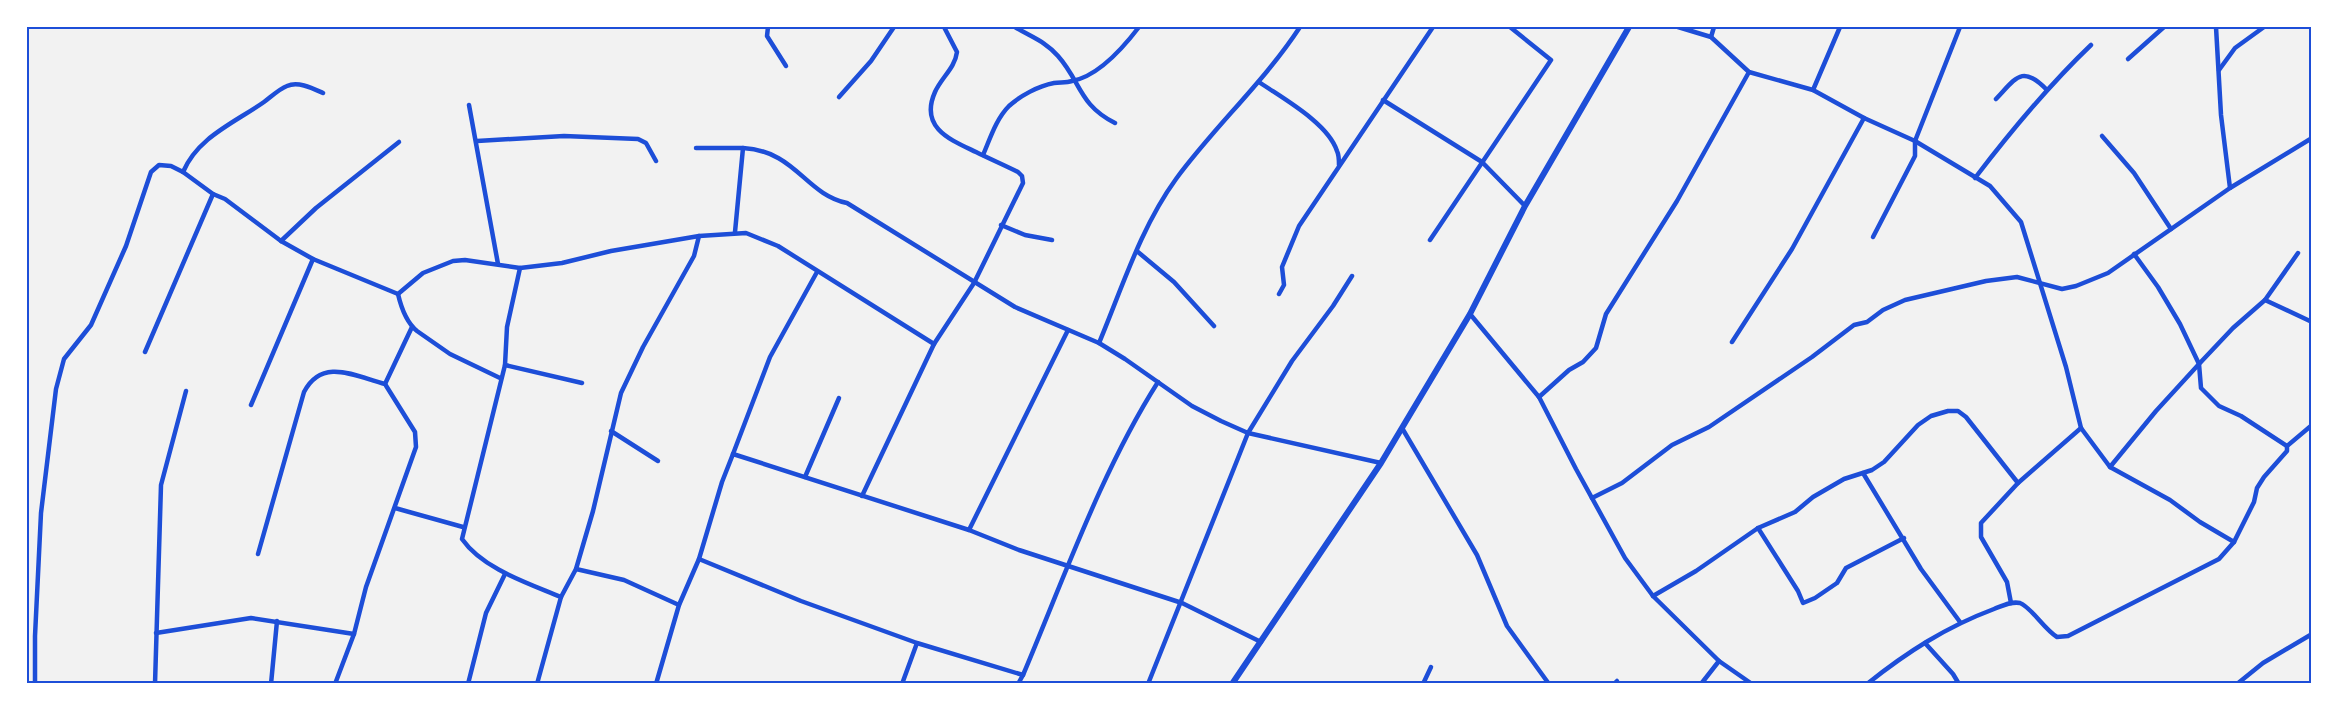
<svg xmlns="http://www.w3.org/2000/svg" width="2339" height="711" font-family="Karla,sans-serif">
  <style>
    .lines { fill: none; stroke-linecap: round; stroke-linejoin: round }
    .minor { stroke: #1d4ed8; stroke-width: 4.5 }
    .tertiary { stroke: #1d4ed8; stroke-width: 6 }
    .neatline { fill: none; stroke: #1d4ed8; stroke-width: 2 }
  </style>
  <rect width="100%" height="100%" fill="#f2f2f2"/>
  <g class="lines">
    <!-- minor -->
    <g class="minor">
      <path d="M768,27l-1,9 19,30"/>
      <path d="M1015,27c16,10 30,14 43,29 23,26 21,49 57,67"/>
      <path d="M1678,27l33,10 38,35 64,18 51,28 51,23 75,45 31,36 45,145 15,61 29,39 60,33 30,22 34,20"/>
      <path d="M2216,27l5,88 9,73"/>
      <path d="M1711,37l3,-10"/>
      <path d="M2128,59l36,-32"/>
      <path d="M2219,70l16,-22 29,-21"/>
      <path d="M1259,82c23,16 69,41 78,69 2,4 2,10 2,14"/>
      <path d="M1813,90l27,-63"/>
      <path d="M323,93c-11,-5 -25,-12 -36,-7 -8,3 -16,11 -23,16 -30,21 -66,35 -81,70l30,22 12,5 56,42 32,18 85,35 25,-21 30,-12 12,-1 55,8 42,-5 49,-12 88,-15 47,-3 32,13 156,98"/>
      <path d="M839,97l32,-36 23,-34"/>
      <path d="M1996,99c20,-21 26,-35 51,-9"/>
      <path d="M1383,100l99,62 43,44"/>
      <path d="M469,105l29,159"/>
      <path d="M2102,136l32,37 37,56"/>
      <path d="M477,141l87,-5 74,3 8,4 10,18"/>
      <path d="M696,148h47"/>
      <path d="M983,155c7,-16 13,-36 26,-49 11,-10 29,-20 45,-23 6,-1 12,0 18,-2 27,-5 51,-33 67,-54"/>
      <path d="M1975,178c36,-47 73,-92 116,-133"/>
      <path d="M1001,225l24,10 27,5"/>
      <path d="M735,232l8,-84c53,3 62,46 104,55l168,104 84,36 26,16 67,47 29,15 27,12 133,30"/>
      <path d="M1873,237l42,-81v-15l45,-114"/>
      <path d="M1430,240l121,-180 -41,-33"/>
      <path d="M281,241l35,-33 83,-66"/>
      <path d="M1138,252l36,30 40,44"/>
      <path d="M2134,254l24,33 22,37 19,40 2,24 18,18 22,10 46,30"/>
      <path d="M520,268l-13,59 -2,38 -43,174c21,30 66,44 99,58"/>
      <path d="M398,294c3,13 8,28 19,37l33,23 50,24"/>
      <path d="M1279,294l5,-9 -2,-18 17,-41 134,-199"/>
      <path d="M2265,300l47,22"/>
      <path d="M1470,314l69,83 37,72 49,89 28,38 66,65 33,23"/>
      <path d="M1732,342l60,-93 72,-131"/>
      <path d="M1099,343c23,-55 42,-116 77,-164 39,-53 88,-97 124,-152"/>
      <path d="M145,352l68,-158"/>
      <path d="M505,365l77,18"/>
      <path d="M385,384l27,-57"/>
      <path d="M1539,397l30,-27 14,-8 13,-14 10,-34 71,-113 72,-129"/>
      <path d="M251,405l62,-146"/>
      <path d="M1402,428l75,127 30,71 42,58"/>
      <path d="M611,431l47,30"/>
      <path d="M733,454l37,-97 47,-85"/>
      <path d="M2110,467l46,-56 43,-47 34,-36 32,-28 33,-47"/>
      <path d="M1863,473l58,96 39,53"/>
      <path d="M805,477l34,-79"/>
      <path d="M862,496l72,-152 40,-61 49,-100 -1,-7 -4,-4c-14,-7 -28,-13 -42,-20 -25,-12 -57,-24 -41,-60 6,-14 20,-24 22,-40l-13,-25"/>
      <path d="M1592,498l30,-15 50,-38 37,-18 103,-70 42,-32 13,-3 16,-12 22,-10 81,-19 31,-4 45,12 14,-3 32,-13 122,-85 82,-50"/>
      <path d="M395,508l68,19"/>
      <path d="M1758,528l40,63 5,12 12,-5 22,-15 9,-15 58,-30"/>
      <path d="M969,530l99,-200"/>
      <path d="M258,554l46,-162c18,-35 51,-16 81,-8l30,48 1,15 -50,140 -12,47 -19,50"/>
      <path d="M699,559l102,42 116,42 106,32c41,-97 79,-205 135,-293"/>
      <path d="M576,569l48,11 55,25"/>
      <path d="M1653,596l43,-25 62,-43 37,-16 18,-15 31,-18 28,-9 12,-8 34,-37 13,-9 17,-5h10l8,6 52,66"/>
      <path d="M2011,603l-4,-21 -26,-45v-14l37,-40 63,-55"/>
      <path d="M156,633l95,-15 103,16"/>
      <path d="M1925,643l28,31 6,10"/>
      <path d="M35,684v-48l6,-123 15,-124 8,-30 27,-34 35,-79 25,-74 8,-7 12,1 12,6"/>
      <path d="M155,684l6,-199 25,-94"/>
      <path d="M271,684l6,-63"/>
      <path d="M468,684l18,-71 19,-39"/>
      <path d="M537,684l24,-87 15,-28 17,-58 28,-118 22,-46 51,-91 5,-20"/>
      <path d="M656,684l23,-79 20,-46 23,-77 11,-28 236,76 50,20 163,53 79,39"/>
      <path d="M902,684l15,-41"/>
      <path d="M1018,684l5,-9"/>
      <path d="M1148,684l100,-251 44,-72 41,-55 19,-30"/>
      <path d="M1423,684l8,-17"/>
      <path d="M1614,684l3,-3"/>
      <path d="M1701,684l18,-23"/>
      <path d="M1867,684c40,-32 79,-57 127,-75 8,-3 17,-8 26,-6 11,4 24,26 37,34l11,-1 151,-77 15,-17 20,-40 3,-14 7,-11 23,-26v-5l25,-21"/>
      <path d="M2237,684l26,-21 49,-29"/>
    </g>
    <!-- tertiary -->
    <path class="tertiary" d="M1232,684l149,-221 89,-149 55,-108 104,-179"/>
  </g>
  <!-- border -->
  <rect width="2339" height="711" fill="none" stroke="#ffffff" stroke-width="57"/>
  <rect x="28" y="28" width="2282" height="654" class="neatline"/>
</svg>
